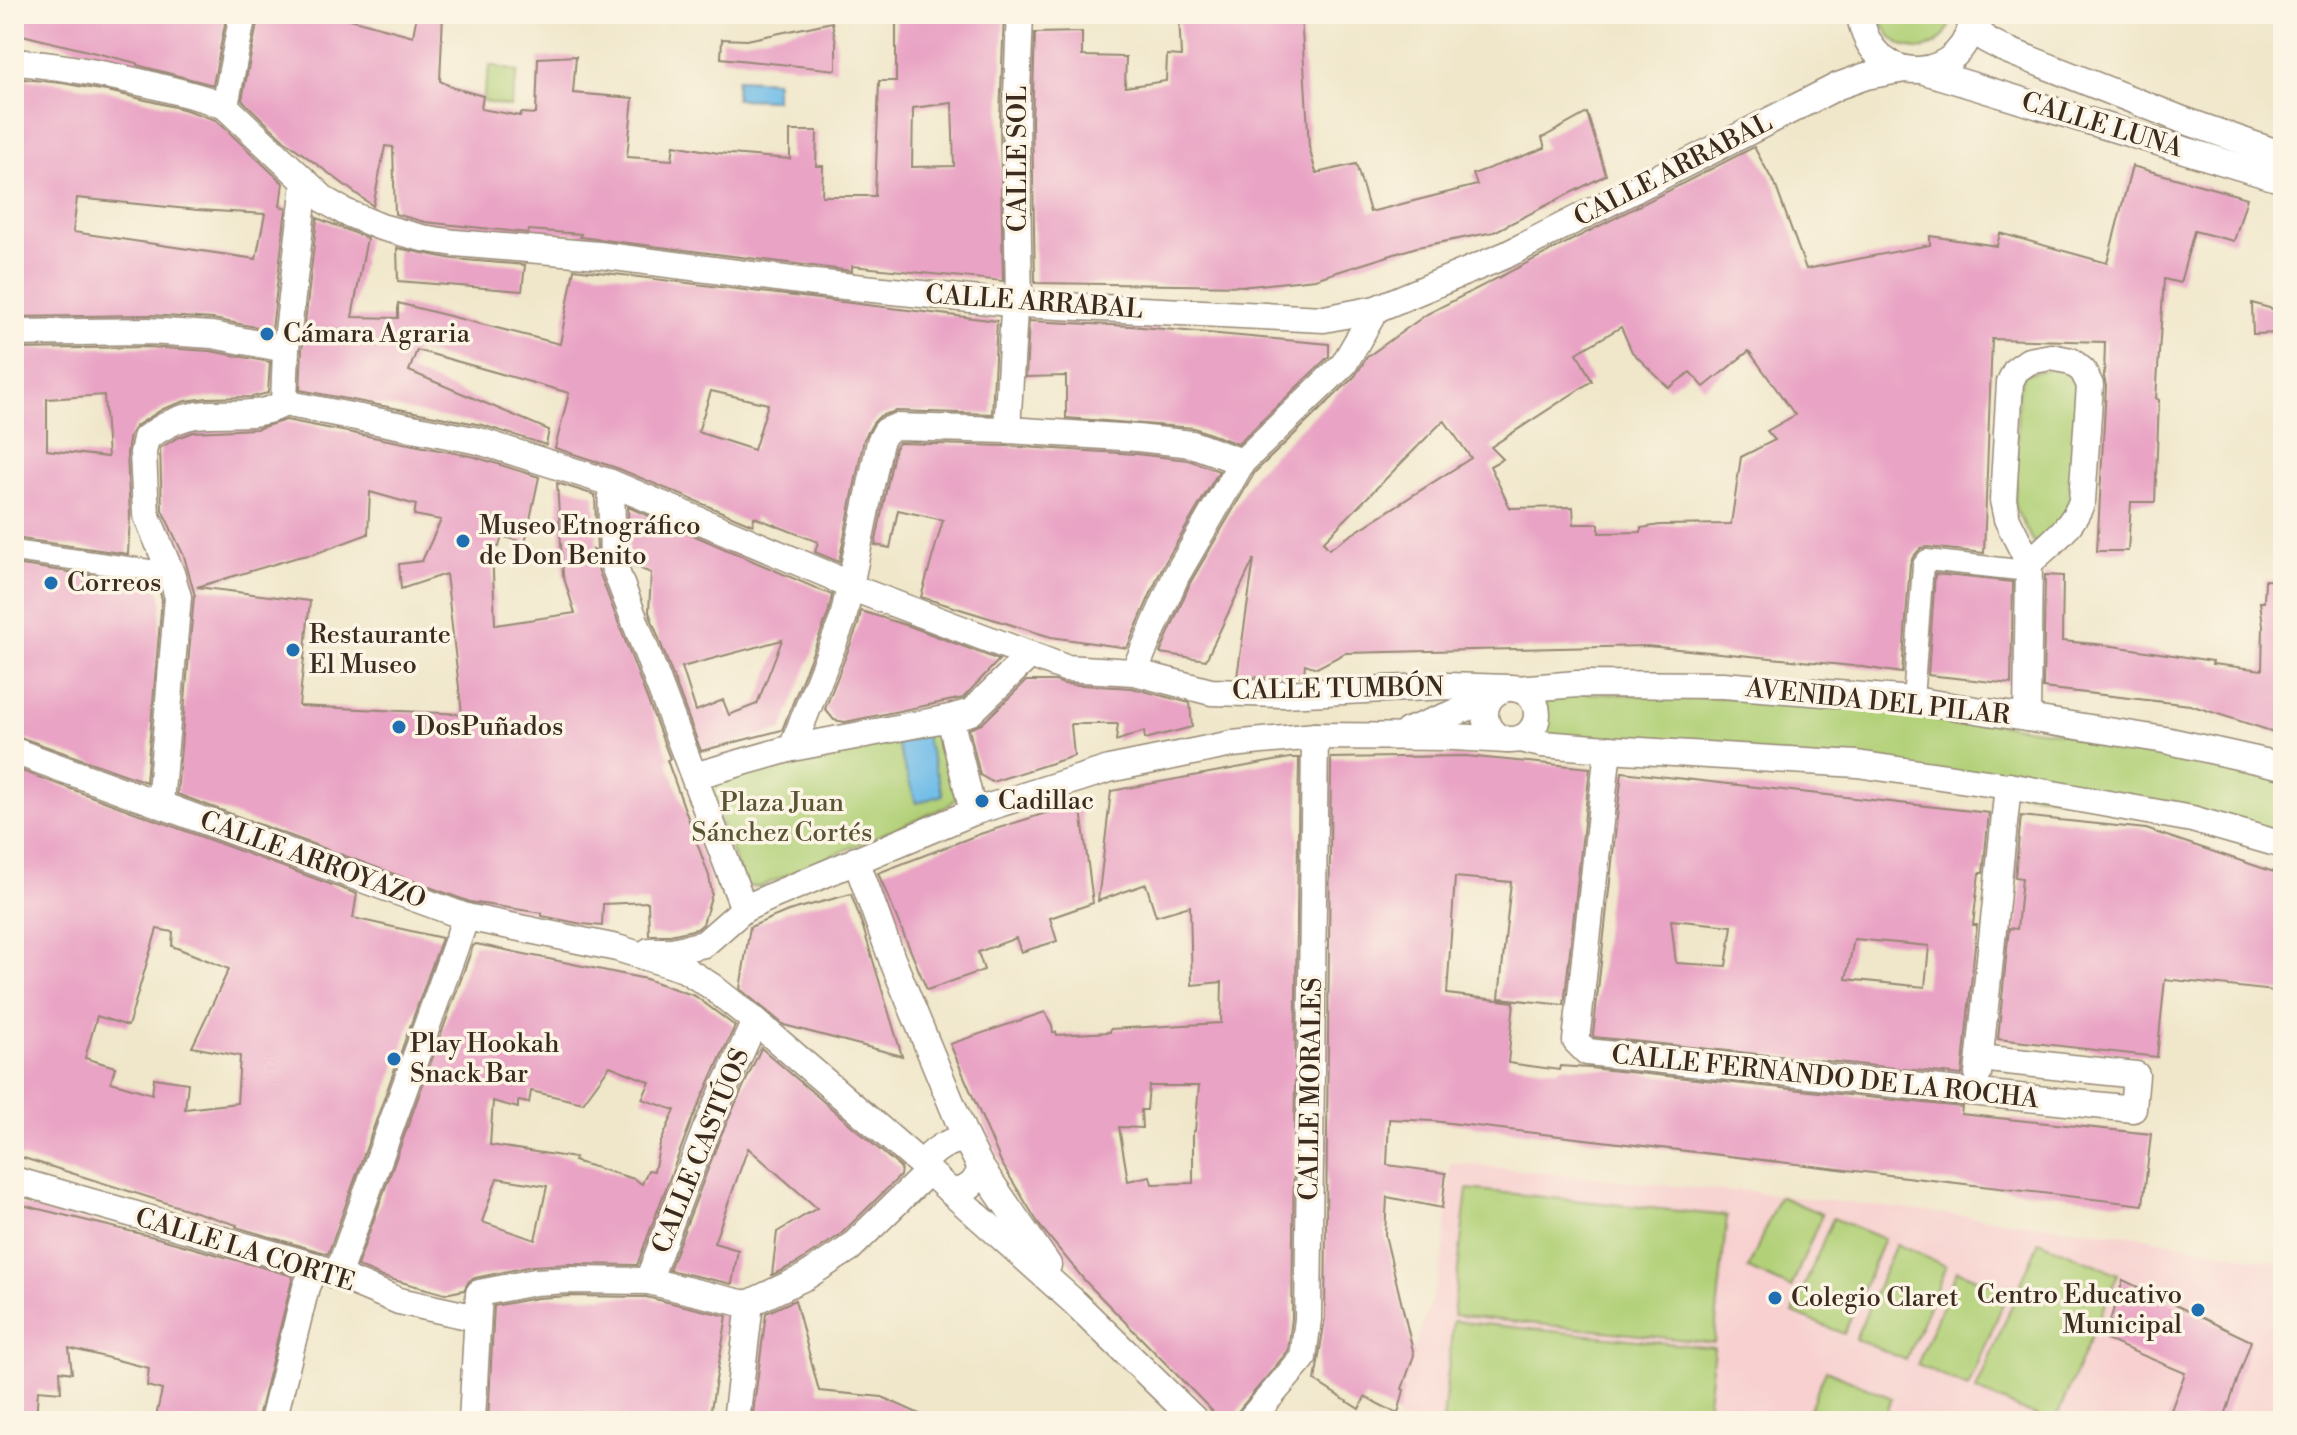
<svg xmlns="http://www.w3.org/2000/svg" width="2297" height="1435" font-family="'Libre Bodoni',serif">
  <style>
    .built { fill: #f7d0cf }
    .green { fill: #b1d077; stroke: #767d4a; stroke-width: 2 }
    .water { fill: #6ebce8; stroke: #547383; stroke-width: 2 }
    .building { fill: #e9a3c4; fill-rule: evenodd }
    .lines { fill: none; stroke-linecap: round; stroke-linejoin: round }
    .pedestrian-casing { stroke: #968874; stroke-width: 23 }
    .minor-casing { stroke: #968874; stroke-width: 29 }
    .pedestrian { stroke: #fff; stroke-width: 20 }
    .minor { stroke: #fff; stroke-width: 26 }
    .poi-dot { fill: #1f6fb2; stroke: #fcf5e5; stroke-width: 3 }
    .labels { text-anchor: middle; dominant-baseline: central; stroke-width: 7; stroke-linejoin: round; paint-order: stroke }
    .street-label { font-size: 26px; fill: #3b2a1e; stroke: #fcf5e5 }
    .poi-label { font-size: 26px; fill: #3b2a1e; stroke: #fcf5e5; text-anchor: start }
    .park-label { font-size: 26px; fill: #585434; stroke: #fcf5e5 }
  </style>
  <rect width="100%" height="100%" fill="#fcf5e5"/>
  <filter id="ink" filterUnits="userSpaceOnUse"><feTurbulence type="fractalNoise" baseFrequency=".0125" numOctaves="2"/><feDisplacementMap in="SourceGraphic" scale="16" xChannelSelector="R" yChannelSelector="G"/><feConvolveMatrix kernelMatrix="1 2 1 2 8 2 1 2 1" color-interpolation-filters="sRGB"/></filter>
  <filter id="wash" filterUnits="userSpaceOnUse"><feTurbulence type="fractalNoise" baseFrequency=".006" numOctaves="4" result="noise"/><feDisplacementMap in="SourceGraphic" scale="32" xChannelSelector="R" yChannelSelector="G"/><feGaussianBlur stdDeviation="1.8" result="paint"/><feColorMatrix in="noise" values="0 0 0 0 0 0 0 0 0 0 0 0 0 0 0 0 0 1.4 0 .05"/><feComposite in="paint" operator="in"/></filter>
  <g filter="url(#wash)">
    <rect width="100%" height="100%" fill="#f0e7cb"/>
    <!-- built -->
    <path class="built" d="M1450,1163l285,29 1,-2 403,46 144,28v157h-887l18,-70 23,-66 7,-35z"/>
    <!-- green -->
    <g class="green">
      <path d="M1880,14h71c-2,45 -61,48 -71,0z"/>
      <path d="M490,65l28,7 -8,35 -28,-6z"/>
      <path d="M2064,367l11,10 5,13 -7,110 -9,18 -30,26 -19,-36 3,-115 6,-19z"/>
      <path d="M1550,692l282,9 288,40 163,35v65l-81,-27 -660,-79 -1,-21 3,-20z"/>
      <path d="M938,730l19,68 -9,8 -188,81 -15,-1 -36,-92 3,-16z"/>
      <path d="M1467,1189l260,27 -13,127 -261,-28z"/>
      <path d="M1779,1196l43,18 -31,74 -43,-19z"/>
      <path d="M1833,1218l51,21 -40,95 -51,-21z"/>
      <path d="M2039,1241l79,33 -63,147h-7l-72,-31z"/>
      <path d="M1896,1244l50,22 -40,94 -51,-21z"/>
      <path d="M1957,1270l51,22 -40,95 -51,-22z"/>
      <path d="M1453,1321l261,27 -8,73h-263z"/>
      <path d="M1826,1370l66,28 -10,23h-67l-9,-4z"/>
    </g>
    <!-- water -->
    <g class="water">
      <path d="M737,79l39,2 -1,19 -39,-1z"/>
      <path d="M925,735l18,60 -27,8 -19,-59z"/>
    </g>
    <g id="blocks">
      <!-- building -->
      <g class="building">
        <path d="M14,14h213l-14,71 -76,-20v-2l-123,-30z"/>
        <path d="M259,14h73l81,22 4,-22h26l-3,67 14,7 29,8 -2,13 39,7 1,-3 15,1 2,-56 38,-2 -3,37 60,5 -6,59 45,3 2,-15 44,8 72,6v-28h27l-1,35h7l-1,30h53l4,-115h17v-67h108l-4,106 3,161 -151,-15v5l-272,-34 1,-3 -52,-4 -1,3 -103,-11 -30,-8 -2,-67 -8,-1 -12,60 -89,-66 -42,-40zM952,103l2,63 -42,1 1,-59z"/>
        <path d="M1179,14h122l8,133 7,26 40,-9 14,48 107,-27 -4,-11 72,-26 -3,-10 45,-25 19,62 -112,57 -77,15 -102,32 -65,7 -215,-3 -3,-162 3,-88 47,-1v24l44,1 -1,30 41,-6 1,-26 14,1z"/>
        <path d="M832,22l4,21v27l-115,-12 1,-19 25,1z"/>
        <path d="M14,78l48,5 50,9 71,17 33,11 67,63 -3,23 6,2 -14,122 -59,-11 -64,-4 -135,2zM77,198l121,12 67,4 -9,45 -183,-27z"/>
        <path d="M1754,147l22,40 30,82 124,-24v-9l67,10 3,-13 107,30 25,-97 115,32 -13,43 -40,-10 -14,52 -16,-4 -8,119 3,2 -4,102h-24l-3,49h-31l9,-165 -2,-9 1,-35 -113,-3 -8,214 -56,-6 -7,1 -8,9 -3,7 -8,109 -39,-6 -216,-21 -302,7 -28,15 -12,-4 -1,11 -22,3 -45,-1 17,-118 -48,101 -46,-7 30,-70 65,-111 100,-96 12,-19 60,-43zM1621,327l11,25 37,36 21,-16 14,15 45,-36 46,64 -28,16 8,9 -34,17 -10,67 -71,1 -19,3v4l-42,1v-9h-25l-1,-17 -63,1 -20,-42 13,-7 -12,-12 101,-66 -15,-28zM1444,420l27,38 -142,91 -6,-7z"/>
        <path d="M317,218l50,20 -15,79 46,1v-15l162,41 14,-75 423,52 -5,93 -96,-3 -16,5 -7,7 -9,16 -25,123 -24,-10 3,-10 -64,-25 -1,8 -136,-57 -62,-20 14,-55 -152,-43 -8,21 140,59 -3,15 -64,-20 -182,-35 2,-40zM711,391l57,13 -14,46 -56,-18z"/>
        <path d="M397,248l56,11 72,6 -3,26 -124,-10z"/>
        <path d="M2252,303l31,9v21l-30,1z"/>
        <path d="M1029,321l102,5 198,18v12l-91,88 -44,-16 -128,-10v-42l-40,1z"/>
        <path d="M148,347l62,4 60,11 -2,31 -16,4 -45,1 -22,3 -22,8 -27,17 -6,9 -3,18 3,63 -2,38 -114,-16v-189zM104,395l4,62 -61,-7v-51z"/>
        <path d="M286,420l189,37 64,20 -14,66 -23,-7 -3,11 -7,-2 3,80 80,-12 -12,-38 -6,-92 38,12 2,57 -4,-2 5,19 72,190 -3,1 42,116 3,18 -9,30 -6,5 -27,6h-21l-1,-33 -45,2 -1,22 -20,-2 -40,-8v-3l-72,-11 -293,-108 17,-198h1l-11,-40 -22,-46 -2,-62 17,-10 16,-6 63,-3zM370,492l46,13 -2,10 27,5 -19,41 -23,3 2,25 45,-15 16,140 -163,-8 11,-105 -113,-14 101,-30 16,-3 54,-20z"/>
        <path d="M899,443l107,3 130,8 52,6 31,11 -57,97 -35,80 -76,-11 -130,-40 22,-77 -45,-10 -8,38 -15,-3 20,-97z"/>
        <path d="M628,507l204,88 -4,19 -46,116 -81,21 -52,-139 2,-39 -20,-8 -2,-5zM782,640l-25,64 -28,11 -6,-15 -27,11 -14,-44z"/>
        <path d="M14,564l118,17 26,6 4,12 -16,183 -132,-47z"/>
        <path d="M1935,574l78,8 -2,102 -83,-9z"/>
        <path d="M2045,575l18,1 -1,65 44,4 107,16 -1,3 50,6 1,-45 -3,-23h4l1,-22 18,1v154l-93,-30 -147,-17z"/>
        <path d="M861,611l51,16 87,33 -36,38 -118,24 -11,-2 -9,-11 33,-84z"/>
        <path d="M1026,681h29l9,3 68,4 58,15 2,24 -47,12 -1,-8 -28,10 2,-17h-47l3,32 -82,26 -12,-7 -11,-46 13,-5z"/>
        <path d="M1465,756l125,12 -26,237 -65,-7 12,-116 -56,-5 -8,117 67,8 -6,61 51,7 1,-4 30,2 372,39 -1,7 190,20 -8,71 -710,-84 -44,-2 -2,46 59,8 -4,35 -55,-11 -2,38 29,120 -12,34 2,1 -6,24 -33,-17 -6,12 -44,-28 10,-63 6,-560z"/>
        <path d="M1290,758h9l-7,560 -4,33 -58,70h-8l-137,-140 -45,-55 -38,-62 -52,-120 95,-32 7,14 1,7 3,-1 1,3 53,-3v-3l111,-6 1,-41 -30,3 -2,-79 -34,10 -10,-32 -48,17 13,-110zM1149,1086h50l-4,45h-2v52l-41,1 -2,-8 -22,5 -9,-54 23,1 -1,-18h6z"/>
        <path d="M14,768l343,126 -4,24 89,20 -114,316 -92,-27 1,-2 -223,-70zM157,929l16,3 -1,14 57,23 -37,78 48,9 -3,47 -52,6 3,-26 -34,-5 -2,16 -41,-12 4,-15 -30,-9 12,-42 31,10z"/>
        <path d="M1622,772l367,41 -6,60h-4l-6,52h4l-15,150 -368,-38 -1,-2zM1671,920l61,6 -6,40 -50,-3zM1854,939l75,7 -4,41 -79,-8z"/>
        <path d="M1080,802l13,101 -43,15 7,23 -36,11 -5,-14 -38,14 6,18 -57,20 -49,-117 102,-39z"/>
        <path d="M2021,816l125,13 137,46v117l-118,-13 -8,78 -159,-18 11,-111 8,1 5,-51 -7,-1z"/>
        <path d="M851,894l11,30 40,132 -118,-31 -44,-36 10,-62 38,-16z"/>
        <path d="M476,944l170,35 49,17 40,30 -44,96 -54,143 -67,-1 -38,2 -57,12 -6,3 -5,9 -19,4 -62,-17 -26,-11 116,-320zM610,1066l40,16 -8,17 33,11 -15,34 -6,27 -6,-1 -6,14 -8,-5 -60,-18 1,-3 -85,-13 3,-44 25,7v-7l11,2 2,-12 52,12zM497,1178l50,8 -12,54 -53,-18z"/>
        <path d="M761,1048l140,120 -1,8 -60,59 -43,28 -25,12 5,-43 40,-24 -69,-60 -34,95 24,7 -6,34 -63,-14 52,-135z"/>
        <path d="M14,1203l140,34 139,39 -36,145h-102l7,-31 -15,-4 2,-18 -80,-20 3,25 -12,-2 1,21 -23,-2 -2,31h-22z"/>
        <path d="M2123,1280l128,61 -28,80h-56l18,-48 -81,-34z"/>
        <path d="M570,1296l76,1 81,19 -18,105h-221l6,-115 43,-8z"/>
        <path d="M795,1300l24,91 63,6 53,24h-183l14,-108z"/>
      </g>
    </g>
  </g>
  <g filter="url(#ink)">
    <use href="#blocks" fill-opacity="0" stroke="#968874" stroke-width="2"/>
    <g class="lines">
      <defs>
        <g id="pedestrian">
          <path d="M14,551l157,22"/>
          <path d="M1913,700l10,-135 4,-5 101,11"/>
        </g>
        <g id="minor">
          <path d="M1860,14c10,81 111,68 112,0"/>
          <path d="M1972,23l13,16 19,10 179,71 100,35"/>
          <path d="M14,62c45,3 90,12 134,22 26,7 52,12 77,22l101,95 19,11 36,15 41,11 33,5 144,12 216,28 204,21 305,15 52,-10 130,-54 332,-169 28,-10 39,-7"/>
          <path d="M1921,70l362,110"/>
          <path d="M225,106l18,-92"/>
          <path d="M14,333l134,-2 64,4 74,14"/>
          <path d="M284,403l195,38 132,42 220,93 19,11 215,81 69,4 77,20 73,2 163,-8 61,2"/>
          <path d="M284,403l2,-54 19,-166"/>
          <path d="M1007,430l7,-119 5,-7 -3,-183 4,-107"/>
          <path d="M611,483l2,80 131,346"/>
          <path d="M1134,672l42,-96 66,-114 102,-98 32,-55"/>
          <circle cx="1511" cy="714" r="26"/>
          <path d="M1517,689l60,-5 146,1 190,15 252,40 118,26"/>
          <path d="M950,718l21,-6 59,-57"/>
          <path d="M2027,718l2,-155 -22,-44 -4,-19 7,-118 6,-12 13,-9 22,-4 20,4 12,10 7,14 -8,116c-9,27 -33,43 -53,62"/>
          <path d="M1408,731l54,-21 30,-15"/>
          <path d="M1520,739l22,5 66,5 249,15 151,22 184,33 91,26"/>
          <path d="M792,748l51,-129 37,-177 6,-11 10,-4 111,3 130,8 55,6 50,18"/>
          <path d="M1608,749l-32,292 11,11 546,57 3,-34 -156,-17"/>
          <path d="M14,751l452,166 151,31 67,21 27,17 44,35 167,144"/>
          <path d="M694,776l98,-28 158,-30 23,94"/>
          <path d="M160,803l18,-206 -7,-24 -25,-59 -3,-61 3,-15c16,-11 31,-20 51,-23 28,-4 63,4 87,-12"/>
          <path d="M856,860l36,99 74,180"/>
          <path d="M649,951h23l32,-7 40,-35 28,-13 201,-84 136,-43 123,-25 83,-8 139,1 53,3"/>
          <path d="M1978,1074l30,-288"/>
          <path d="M981,1168c-6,16 -12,22 -30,24l-29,-27c12,-16 25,-24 44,-26l15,29 67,97"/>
          <path d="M14,1180l301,86 84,35 78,17"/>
          <path d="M951,1192l122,109 123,120"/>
          <path d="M337,1276l129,-359"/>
          <path d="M648,1281l58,-152 49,-108"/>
          <path d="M273,1421l33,-134 9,-21"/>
          <path d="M472,1421l7,-128 56,-11 35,-2 78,1 93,22h9l55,-26 45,-29 78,-76"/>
          <path d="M736,1421l14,-118"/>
          <path d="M1249,1421l54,-63 5,-39 7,-583"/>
        </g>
      </defs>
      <!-- pedestrian casing -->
      <use href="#pedestrian" class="pedestrian-casing"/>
      <!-- minor casing -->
      <use href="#minor" class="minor-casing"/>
      <!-- pedestrian -->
      <use href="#pedestrian" class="pedestrian"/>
      <!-- minor -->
      <use href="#minor" class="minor"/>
    </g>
  </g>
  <!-- markers -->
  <g class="poi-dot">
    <circle cx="267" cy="334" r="8"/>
    <circle cx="463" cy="541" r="8"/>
    <circle cx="51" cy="583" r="8"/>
    <circle cx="293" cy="650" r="8"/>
    <circle cx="399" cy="727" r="8"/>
    <circle cx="982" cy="801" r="8"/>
    <circle cx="394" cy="1059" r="8"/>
    <circle cx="1775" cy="1298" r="8"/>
    <circle cx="2198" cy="1310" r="8"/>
  </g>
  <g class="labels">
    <!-- street labels -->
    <g class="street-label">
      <text transform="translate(2102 125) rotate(17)">CALLE LUNA</text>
      <text transform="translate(1018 159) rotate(-90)">CALLE SOL</text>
      <text transform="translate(1673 170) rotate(-27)">CALLE ARRABAL</text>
      <text transform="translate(1034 302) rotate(4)">CALLE ARRABAL</text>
      <text transform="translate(1338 689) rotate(-1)">CALLE TUMBÓN</text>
      <text transform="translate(1878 702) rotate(6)">AVENIDA DEL PILAR</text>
      <text transform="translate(313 860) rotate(20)">CALLE ARROYAZO</text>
      <text transform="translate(1825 1077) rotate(6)">CALLE FERNANDO DE LA ROCHA</text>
      <text transform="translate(1311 1089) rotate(-89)">CALLE MORALES</text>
      <text transform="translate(701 1151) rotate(-68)">CALLE CASTÚOS</text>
      <text transform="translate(245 1250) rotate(17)">CALLE LA CORTE</text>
    </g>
    <!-- poi labels -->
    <g class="poi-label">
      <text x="283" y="334">Cámara Agraria</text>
      <text x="479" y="526">Museo Etnográfico<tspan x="479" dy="30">de Don Benito</tspan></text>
      <text x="67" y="583">Correos</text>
      <text x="309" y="635">Restaurante<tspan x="309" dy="30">El Museo</tspan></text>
      <text x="415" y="727">DosPuñados</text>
      <text x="998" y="801">Cadillac</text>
      <text x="410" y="1044">Play Hookah<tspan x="410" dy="30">Snack Bar</tspan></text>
      <text x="2182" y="1295" text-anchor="end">Centro Educativo<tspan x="2182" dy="30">Municipal</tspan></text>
      <text x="1791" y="1298">Colegio Claret</text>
    </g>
    <!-- park labels -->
    <g class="park-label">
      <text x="782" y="803">Plaza Juan<tspan x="782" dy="30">Sánchez Cortés</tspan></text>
    </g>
  </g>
  <!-- margin -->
  <rect width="2297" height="1435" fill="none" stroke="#fcf5e5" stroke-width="48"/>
</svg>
